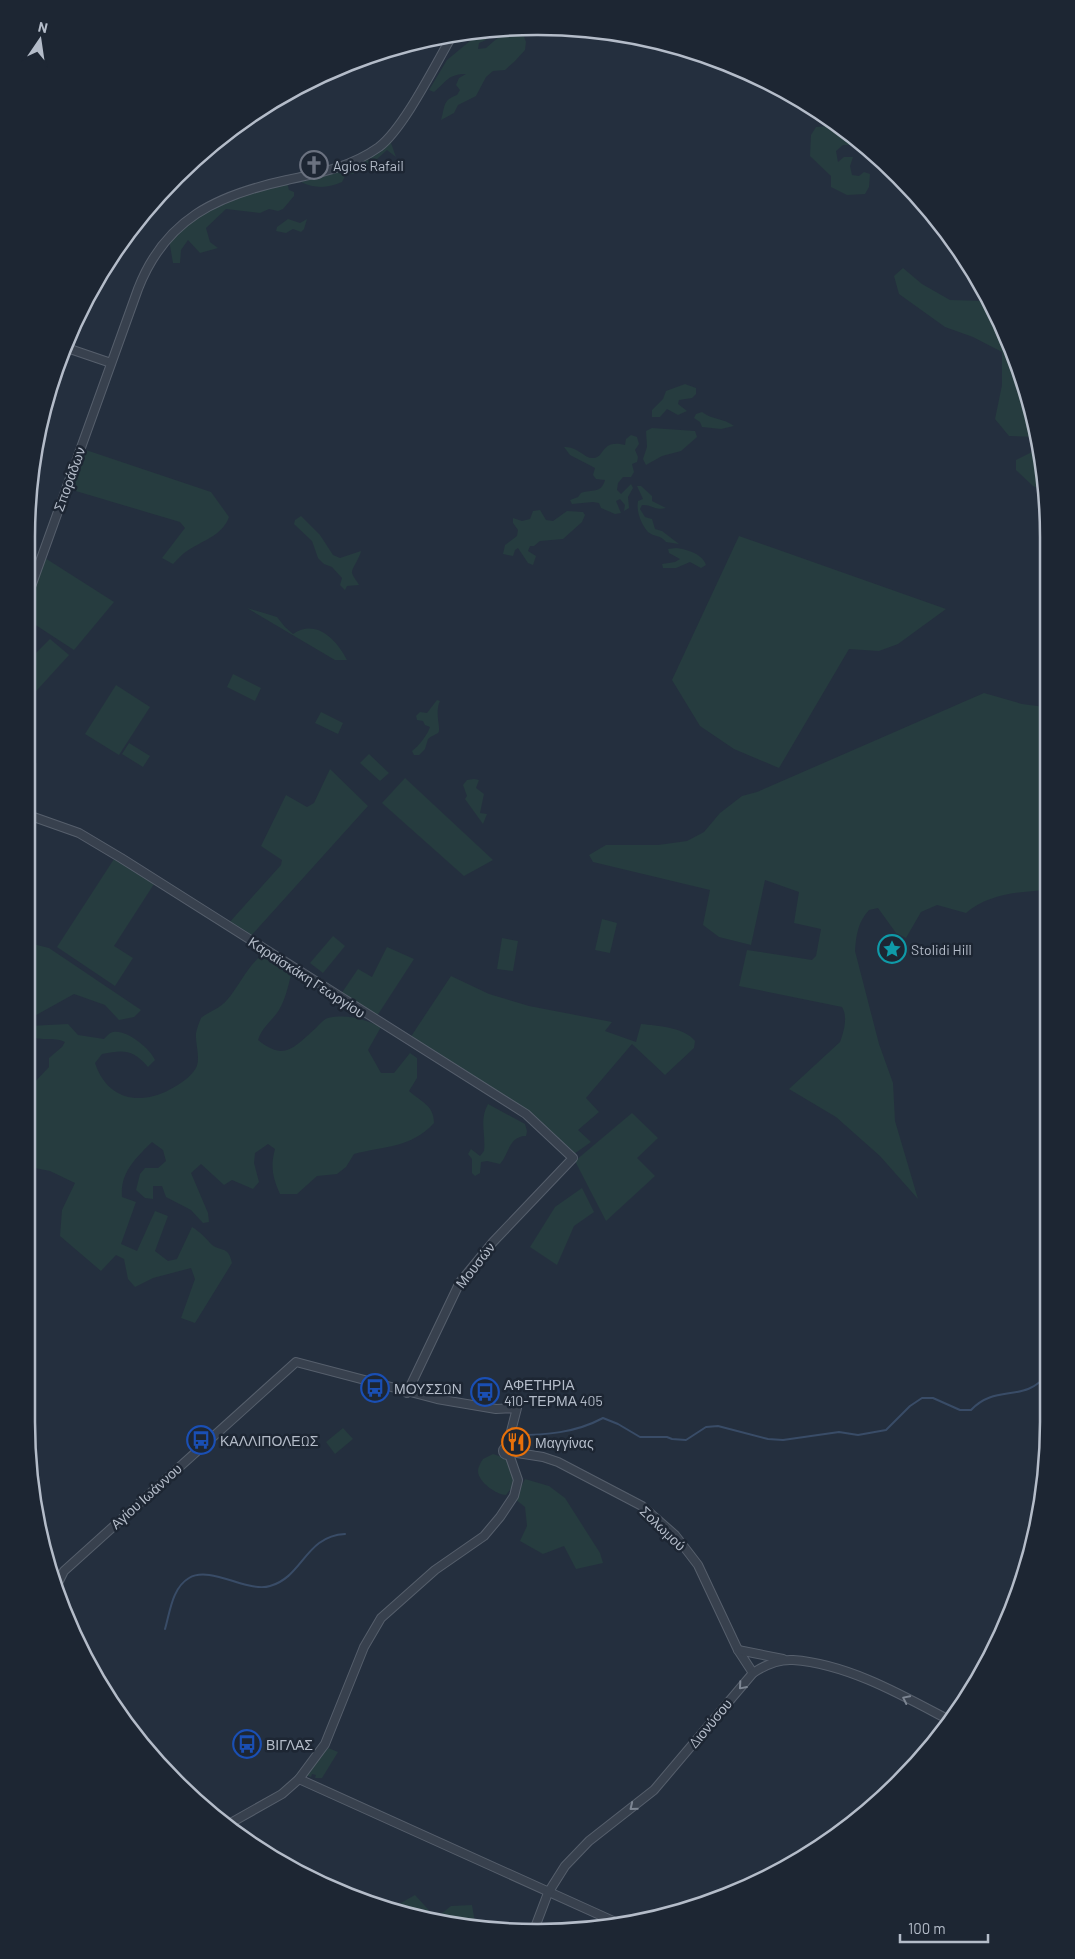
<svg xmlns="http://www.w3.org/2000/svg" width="1075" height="1959" font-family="Barlow,sans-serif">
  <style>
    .green { fill: #263c3f }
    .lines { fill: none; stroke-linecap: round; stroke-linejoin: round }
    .stream { stroke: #394c67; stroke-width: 2 }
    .tertiary-casing { stroke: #565f6c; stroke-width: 10 }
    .tertiary { stroke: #38414e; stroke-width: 8 }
    .oneway { stroke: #7c8592 }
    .labels { text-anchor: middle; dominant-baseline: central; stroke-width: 5; stroke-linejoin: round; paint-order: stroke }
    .poi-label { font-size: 14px; fill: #b4bcc9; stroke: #1d2633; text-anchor: start }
    .street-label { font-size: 14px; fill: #b4bcc9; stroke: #1d2633 }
    .rim { fill: none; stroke: #b4bcc9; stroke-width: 2.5 }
  </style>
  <rect width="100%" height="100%" fill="#242f3e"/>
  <!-- green -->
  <g class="green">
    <path d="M509,28h12l5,14 -1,8 -10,11 -10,9 -12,1 -7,6 -10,19 -18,9 -4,8 -13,7c4,-12 1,-20 16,-25l3,-5 -4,-5 3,-7 7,-4c-18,0 -20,8 -32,18l-5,-2 18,-30 35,-29 13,-2 -4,2 -5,9 -7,3 -1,6 8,-1z"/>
    <path d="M831,126l22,15 -1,4h-9l-7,6 2,11 6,-5h9l-3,9 2,9 7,1 5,-4 6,2 -1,13 -4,7 -18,1 -16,-8v-11l-21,-20 1,-21 5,-8z"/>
    <path d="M392,138l-1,5 5,14 -9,-7 -10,9 -6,9 -7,2 -4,-3 -7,7h-7l-4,8c-13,6 -27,7 -41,0l36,-10z"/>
    <path d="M287,182l2,8 5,2v4l-11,13 -5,2 -9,-2 -9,4 -34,-4 -20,19 4,14 8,6 -18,5 -12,-13 -7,10 -1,13h-7l-4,-23 19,-18 32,-20z"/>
    <path d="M288,219l12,4 7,-4 -3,10 -3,3 -8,-3 -7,4 -10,-2 1,-4z"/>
    <path d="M903,268l19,16 28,16 36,1 36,72 15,64 -28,-1 -14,-17 7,-34v-33l-29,-15 -28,-10 -46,-33 -5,-18z"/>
    <path d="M685,384l11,4v6l-4,4 -13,2 -1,4 9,7 -9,4 -11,-6 -7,8h-8v-7l11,-11 3,-8z"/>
    <path d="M702,412c10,8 22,6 32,14l-13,3 -19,-2 -2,-5 -6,-4 2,-4z"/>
    <path d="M652,428l43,3 2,6 -16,14 -19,5 -16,9 -3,-6 4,-12 -1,-16z"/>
    <path d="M631,435l6,2 2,7 -4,6 3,7 -1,5 -5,2 2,8 -3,5h-8l-5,6 -1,7 4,4 10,-10 2,4 -5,9 1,11 -5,3 1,-6 -5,-6 -4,2 5,12 -6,1 -14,-6 -2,-5 -6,-1 -21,2 -2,-4 8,-3 3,-4c11,-4 20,1 24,-13l-9,-1 -3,-4 2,-7 -25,-13 -6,-8c14,-1 20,12 30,11 11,-1 7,-19 31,-13l1,-6z"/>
    <path d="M83,449l128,43 18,25c-7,19 -26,23 -42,34 -5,3 -10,9 -14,13l-11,-6 23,-30 -5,-6 -111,-33z"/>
    <path d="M1040,451l4,20v20l-11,-5 -17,-16v-10l16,-8z"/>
    <path d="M637,486h4l11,10v5l14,7c-10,3 -15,-4 -24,-3l-2,4 5,8 7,2 3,10 7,2 17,13 -13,-2c-5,-7 -12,-5 -18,-10 -7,-8 -12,-21 -10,-31l5,-2z"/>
    <path d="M540,510l6,10 7,1 14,-10 16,1 2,3 -3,7 -19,17 -23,2 -6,5h-4l-2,5 8,5 -3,9 -5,-2 -10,-15 -3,2 -2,6 -10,-2 2,-9 12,-9 1,-6 -5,-7v-5l9,3 8,-2 3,-8z"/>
    <path d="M301,516l19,19 13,20 7,3 21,-7c-1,7 -10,18 -9,22 1,4 5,8 7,12l-12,1 -2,4 -5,-5 2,-7 -10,-11 -8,-3 -6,-6 -6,-17 -18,-17 1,-4z"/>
    <path d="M739,536l207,73 -48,35 -19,7 -30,-2 -70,119 -45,-19 -34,-23 -28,-46z"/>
    <path d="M676,548c10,1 27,6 30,17l-5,3 -11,-6 -14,6h-13l-1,-4 13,-2 5,-3 -11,-6 -1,-4z"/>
    <path d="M45,558l69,44 -40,48 -46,-30v-13z"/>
    <path d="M247,608l30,9 8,10 8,7c23,-16 44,6 54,26h-12z"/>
    <path d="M50,639l19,16 -41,45v-39z"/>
    <path d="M233,674l28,14 -6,13 -28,-14z"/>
    <path d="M116,685l34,22 -31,48 -34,-21z"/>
    <path d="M984,693l38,11 23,3 1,183c-28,2 -58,4 -80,23l-29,-8 -16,7 -15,26 -10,-5 -18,-25 -9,2c-11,12 -13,25 -14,41l24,93 14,39 2,38 23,78 -38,-43 -44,-39 -47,-28 51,-47c4,-10 8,-26 2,-35l-103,-21 8,-36 65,10 4,-4 5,-27 -27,-6 5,-31 -34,-12 -14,65 -32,-8 -16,-12 7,-35 -117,-28 -4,-7 17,-10h52l29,-4 17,-9 16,-19 22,-17 15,-4z"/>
    <path d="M437,700l3,1c-6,12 2,29 -2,32 -3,2 -7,3 -10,6l-3,10 -6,6h-5l-2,-4c7,-5 16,-17 18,-24l-5,-2 -2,-4 -6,-1 -1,-4 4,-4 7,1z"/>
    <path d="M321,712l22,11 -5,11 -23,-11z"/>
    <path d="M129,743l21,13 -7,11 -21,-13z"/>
    <path d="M369,754l20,19 -9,8 -20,-18z"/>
    <path d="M330,769l38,37 -118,131 -22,-13 53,-59 1,-5 -21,-14 25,-51 21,12 7,-4z"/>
    <path d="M405,778l88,82 -29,16 -82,-73z"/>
    <path d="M474,779l5,1 -3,8 8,6 -4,19 7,1 -4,10 -18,-25 2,-3 -4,-11 4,-5z"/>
    <path d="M114,859l40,25 -40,62 19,12 -18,28 -58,-39z"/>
    <path d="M602,919l15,4 -7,30 -15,-3z"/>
    <path d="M333,936l12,10 -22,27 -13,-10z"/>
    <path d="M502,938l16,3 -5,30 -16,-2z"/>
    <path d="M29,943l20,5 92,62 -7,7 -15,3 -14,-15 -31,-11 -45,25z"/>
    <path d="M387,947l27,12 -37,57 -36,-22 17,-25 14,8z"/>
    <path d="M260,957l11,4 20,14c-3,12 -6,25 -12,35 -7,11 -17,17 -21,30 27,22 36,7 58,-12 3,-3 8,-9 12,-10 19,-4 36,1 53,9l-13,23 13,23h13l16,-20 7,5v20l-8,13c12,11 25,14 25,32 -23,25 -50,23 -80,31l-8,13 -9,7 -20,2 -20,18h-17c-7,-16 -10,-27 -5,-45l-7,-5 -13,9 -1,10 5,19 -6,7 -21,-9 -8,5 -23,-21 -10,9 17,40 1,9 -6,1 -12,-13 -25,-13 -4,-11h-9v13l-8,-1 -9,-8 4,-16 5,-6h13l8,-7 -3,-11 -11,-8c-16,16 -32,30 -30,55l14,5 -15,42 16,7 18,-40 13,5 -13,35 13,10 9,-2 15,-32c8,5 12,9 18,16 10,10 18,1 22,20l-37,60 -14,-5 14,-39 -4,-11 -38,10 -18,9 -7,-8 -4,-20 -8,-4 -15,16 -41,-35 2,-26 13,-27 -25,-12 -20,-4 -1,-79 20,-21v-9l13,-11 3,-5c-13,-6 -22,0 -36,-6v-10l39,-2 10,11 26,4c3,-3 5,-6 9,-7 13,-3 37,16 42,28l-7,7c-16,-18 -24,-17 -46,-13l-7,9c12,36 43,43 74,27 11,-6 21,-12 27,-22 5,-10 -1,-24 0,-35 1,-5 3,-10 5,-15 7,-6 20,-10 26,-18 10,-11 23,-37 33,-43z"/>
    <path d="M451,976l38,18 40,12 83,16 -7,9 31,11 5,-18c17,2 43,3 54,17l-1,7 -29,27 -33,-31 -46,54 13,14 -21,18 13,12 -17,12 -45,-42 -119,-74z"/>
    <path d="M488,1104l37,20 2,7 -1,5c-17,0 -17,18 -26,28l-13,-3 -6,1 -1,11 -5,3 -3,-3v-14l-4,-5 3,-5 9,7 4,-5c2,-17 -5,-31 4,-47z"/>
    <path d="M632,1113l26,25 -21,20 18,18 -49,45 -31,-60z"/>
    <path d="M582,1188l12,24 -20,14 -17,39 -27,-18 25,-40z"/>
    <path d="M343,1428l10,11 -18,15 -9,-12z"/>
    <path d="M493,1454l15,5 8,23 -10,13c-9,0 -28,-13 -28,-24 0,-4 3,-9 5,-12z"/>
    <path d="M525,1479l24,7 16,12 35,55 3,10 -27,6 -12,-23 -21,8 -23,-13 7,-15 -2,-19 -10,-8z"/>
    <path d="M326,1747l12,5 -16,26h-7l1,-3 -4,-1 -1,3 -7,-2z"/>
    <path d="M415,1895l21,23 15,-12 21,-1 4,23 -67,-12 -10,-12z"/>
  </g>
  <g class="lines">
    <!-- stream -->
    <g class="stream">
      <path d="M515,1435c31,0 60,-2 88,-17l15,6 22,13h27l5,2 14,1 20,-13 12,-1 50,13 15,1 56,-8 19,3 28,-5 24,-24 12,-8h11l27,12h11c25,-27 54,-6 76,-36"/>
      <path d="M165,1629c5,-17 7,-41 24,-51 21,-13 59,15 81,8 33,-9 35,-50 75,-52"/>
    </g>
    <defs>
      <g id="tertiary">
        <path d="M67,348l44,15"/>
        <path d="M28,595l110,-306c27,-70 79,-94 149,-109 33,-7 64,-13 92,-33 25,-19 56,-82 73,-111"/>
        <path d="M28,815l51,18 42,25 405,256 47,44 -80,84 -33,40 -53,111"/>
        <circle cx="507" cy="1451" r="4"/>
        <path d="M511,1452l32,5 15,5 84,44 33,29 23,30 40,85 15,23"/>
        <path d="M55,1589l9,-18 232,-209 141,37 59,10 21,-1 -10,39"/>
        <path d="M738,1650l45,9"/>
        <path d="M299,1779l323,146"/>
        <path d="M227,1825l55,-31 17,-15 26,-35 39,-97 17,-29 54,-48 49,-34 16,-19 14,-21 4,-16 -9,-26"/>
        <path d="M534,1930l14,-37 17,-27 24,-25 65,-51 99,-117c12,-8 25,-14 40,-13 55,4 109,35 156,60"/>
      </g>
    </defs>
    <!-- tertiary casing -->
    <use href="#tertiary" class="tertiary-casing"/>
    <!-- tertiary -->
    <use href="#tertiary" class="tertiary"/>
  </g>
  <!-- one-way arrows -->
  <defs><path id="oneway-chevron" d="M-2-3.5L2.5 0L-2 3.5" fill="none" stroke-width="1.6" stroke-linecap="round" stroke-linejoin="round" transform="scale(1.25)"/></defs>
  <g class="oneway">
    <use href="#oneway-chevron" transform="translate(742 1686) rotate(131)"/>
    <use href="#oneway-chevron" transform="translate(906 1699) rotate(-154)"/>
    <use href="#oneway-chevron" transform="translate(633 1807) rotate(141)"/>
  </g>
  <!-- icons -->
  <defs>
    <symbol id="church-ring" viewBox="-11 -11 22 22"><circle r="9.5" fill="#1d2633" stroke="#6b7280" stroke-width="1.5"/><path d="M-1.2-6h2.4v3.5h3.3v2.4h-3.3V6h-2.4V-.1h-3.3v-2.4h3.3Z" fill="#6b7280"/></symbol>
    <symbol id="sight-ring" viewBox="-11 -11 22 22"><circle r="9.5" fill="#1d2633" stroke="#0f9aa8" stroke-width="1.5"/><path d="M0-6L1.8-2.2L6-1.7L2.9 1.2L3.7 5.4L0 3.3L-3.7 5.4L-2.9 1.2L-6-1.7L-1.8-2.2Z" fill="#0f9aa8"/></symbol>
    <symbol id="bus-ring" viewBox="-11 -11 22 22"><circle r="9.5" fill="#1d2633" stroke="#1a4fb4" stroke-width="1.5"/><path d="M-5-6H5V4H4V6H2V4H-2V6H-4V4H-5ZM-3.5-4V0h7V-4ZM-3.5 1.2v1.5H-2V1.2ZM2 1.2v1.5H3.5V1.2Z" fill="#1a4fb4"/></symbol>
    <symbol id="restaurant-ring" viewBox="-11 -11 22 22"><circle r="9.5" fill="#1d2633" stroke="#e8710a" stroke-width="1.5"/><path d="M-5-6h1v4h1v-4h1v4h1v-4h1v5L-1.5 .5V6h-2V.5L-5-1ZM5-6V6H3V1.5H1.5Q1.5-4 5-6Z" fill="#e8710a"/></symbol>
  </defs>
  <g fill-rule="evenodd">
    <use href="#church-ring" x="298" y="149" width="32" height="32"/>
    <use href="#sight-ring" x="876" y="933" width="32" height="32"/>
    <use href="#bus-ring" x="359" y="1372" width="32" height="32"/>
    <use href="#bus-ring" x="469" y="1376" width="32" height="32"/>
    <use href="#bus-ring" x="185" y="1424" width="32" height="32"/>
    <use href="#restaurant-ring" x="500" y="1426" width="32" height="32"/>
    <use href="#bus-ring" x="231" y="1728" width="32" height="32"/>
  </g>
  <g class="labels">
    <!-- poi labels -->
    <g class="poi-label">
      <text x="333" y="165">Agios Rafail</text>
      <text x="911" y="949">Stolidi Hill</text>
      <text x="504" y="1384">ΑΦΕΤΗΡΙΑ<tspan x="504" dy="16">410-ΤΕΡΜΑ 405</tspan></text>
      <text x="394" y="1388">ΜΟΥΣΣΩΝ</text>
      <text x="220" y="1440">ΚΑΛΛΙΠΟΛΕΩΣ</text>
      <text x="535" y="1442">Μαγγίνας</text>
      <text x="266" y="1744">ΒΙΓΛΑΣ</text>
    </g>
    <!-- street labels -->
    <g class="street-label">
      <text transform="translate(69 479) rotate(-70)">Σποράδων</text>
      <text transform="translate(307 977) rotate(33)">Καραϊσκάκη Γεωργίου</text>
      <text transform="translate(475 1265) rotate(-52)">Μουσών</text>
      <text transform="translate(146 1496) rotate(-42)">Αγίου Ιωάννου</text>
      <text transform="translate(663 1528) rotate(44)">Σολωμού</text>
      <text transform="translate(710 1723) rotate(-50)">Διονύσου</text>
    </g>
  </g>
  <!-- crop -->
  <path d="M0 0H1075V1959H0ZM537 35H538A502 502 0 0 1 1040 537V1422A502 502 0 0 1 538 1924H537A502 502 0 0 1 35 1422V537A502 502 0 0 1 537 35Z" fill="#1d2633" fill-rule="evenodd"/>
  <path class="rim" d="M537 35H538A502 502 0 0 1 1040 537V1422A502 502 0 0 1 538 1924H537A502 502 0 0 1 35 1422V537A502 502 0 0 1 537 35Z"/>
  <!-- north arrow -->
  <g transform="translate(40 40) rotate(13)" stroke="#1d2633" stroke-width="4" paint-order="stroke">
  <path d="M0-4L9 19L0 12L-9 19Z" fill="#b4bcc9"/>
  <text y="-8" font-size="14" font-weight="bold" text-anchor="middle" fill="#b4bcc9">N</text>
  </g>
  <!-- scale -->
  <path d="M900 1934v8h88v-8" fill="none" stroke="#b4bcc9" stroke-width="2.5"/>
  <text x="908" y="1934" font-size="15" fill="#b4bcc9" stroke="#1d2633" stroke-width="4" paint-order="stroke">100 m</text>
</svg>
